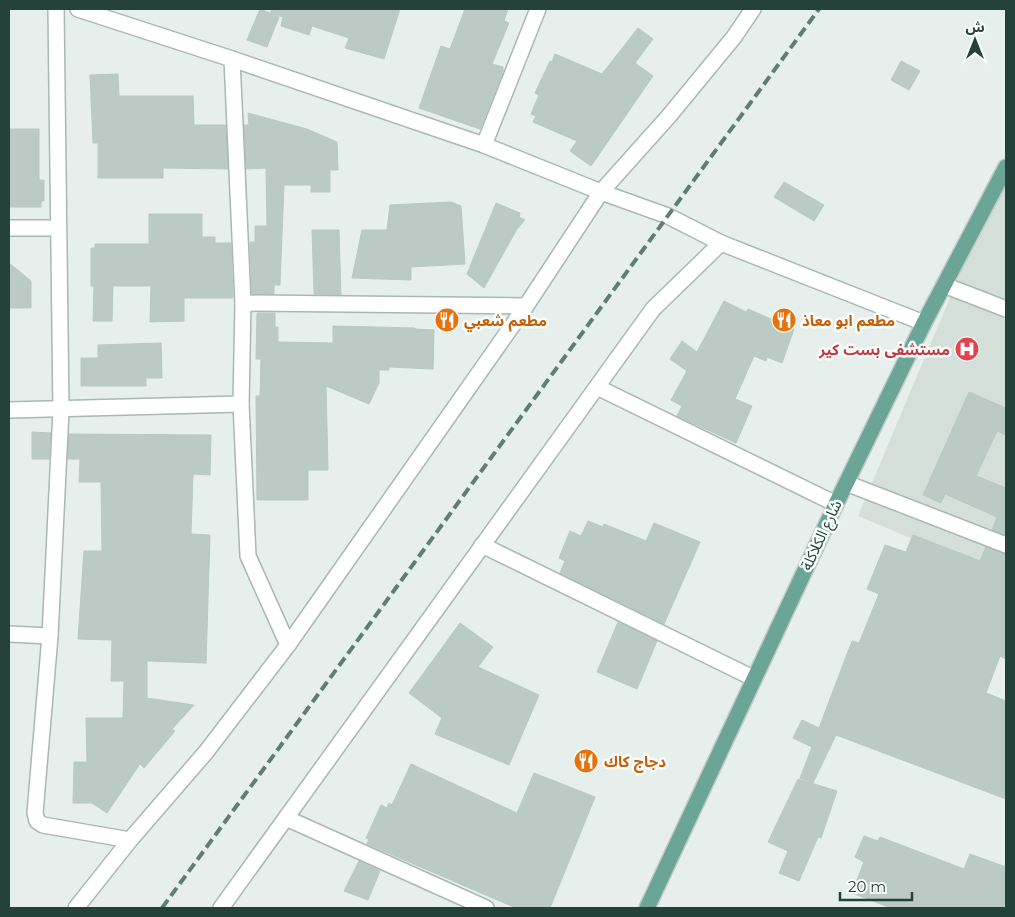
<svg xmlns="http://www.w3.org/2000/svg" width="1015" height="917" font-family="Montserrat,'Noto Sans Arabic',sans-serif">
  <style>
    .built { fill: #d4dfda }
    .building { fill: #bbcac4; stroke: #b8c9c2 }
    .lines { fill: none; stroke-linecap: round; stroke-linejoin: round }
    .minor-casing { stroke: #a8b8b2; stroke-width: 18 }
    .tertiary-casing { stroke: #a8b8b2; stroke-width: 18 }
    .primary-casing { stroke: #c2cac8; stroke-width: 18 }
    .minor { stroke: #fff; stroke-width: 15 }
    .tertiary { stroke: #fff; stroke-width: 15 }
    .primary { stroke: #6aa596; stroke-width: 15 }
    .rail { stroke: #5f7d75; stroke-width: 4; stroke-dasharray: 10 5; stroke-linecap: butt }
    .labels { text-anchor: middle; dominant-baseline: central; stroke-width: 5; stroke-linejoin: round; paint-order: stroke }
    .food-label { font-size: 15px; font-weight: bold; fill: #c56008; stroke: #f7fbf9; text-anchor: start }
    .health-label { font-size: 15px; font-weight: bold; fill: #be3a42; stroke: #f7fbf9; text-anchor: end }
    .street-label { font-size: 15px; fill: #24423a; stroke: #f7fbf9 }
  </style>
  <rect width="100%" height="100%" fill="#e6efeb"/>
  <!-- built -->
  <path class="built" d="M1000,179l6,3v396l-148,-62z"/>
  <!-- building -->
  <g class="building">
    <path d="M260,9l19,8 -12,30 -20,-7z"/>
    <path d="M271,9h129l-16,50 -39,-11 4,-10 -37,-12 -3,9 -28,-9 2,-9 -12,-4z"/>
    <path d="M465,9h43l-4,12 5,2 -17,41 11,3v5l-23,57 -61,-21 22,-62 9,3z"/>
    <path d="M638,28l15,11 -18,24 18,13 -62,90 -21,-15 7,-10 -44,-19 3,-6 -5,-2 8,-19 -4,-2 15,-32 2,1 3,-8 47,20z"/>
    <path d="M901,61l19,10 -11,19 -18,-10z"/>
    <path d="M118,74l1,22h74l1,29h32l2,44 -65,-1v10h-65v-35h-5l-3,-68z"/>
    <path d="M248,113l59,16 30,13 1,28h-8v22h-19v-7h-27l-4,100h-6v9h-22l-2,-52h5v-16h12l-1,-58 -20,1 -2,-44h5z"/>
    <path d="M9,129h30v51h5v21h-3v6h-32z"/>
    <path d="M784,182l40,23 -10,16 -40,-24z"/>
    <path d="M451,202l10,4 4,58 -54,3v13l-59,-2 10,-48h25l3,-25z"/>
    <path d="M496,203l24,10 -1,4 6,3 -8,9 -33,59 -17,-14z"/>
    <path d="M149,214h53v23h13v6h16l2,55h-49v23l-34,1 1,-36h-38l-1,35h-19l1,-35h-3v-38h4v-4h54z"/>
    <path d="M312,230h27l2,65 -27,-1z"/>
    <path d="M9,263l22,18v27h-22z"/>
    <path d="M724,301l22,11 2,-3 46,20 -12,34 -15,-6 -1,4 -12,-5 -19,43 17,7 -16,37 -59,-27 5,-10 -11,-6 16,-29 -17,-12 12,-18 15,11z"/>
    <path d="M257,313h18v14h3v15l55,1v-17l82,2v1l19,1 -1,39 -44,-2v3h-10v13l-10,21 -43,-18 2,84h-20v30h-51l-1,-104h4l1,-37h-5z"/>
    <path d="M161,343l1,35h-16v8h-65v-28h17v-13z"/>
    <path d="M969,392l37,16v27l-9,-4 -21,45 30,12v47l-14,-5 5,-13 -52,-23 -4,9 -18,-8z"/>
    <path d="M32,432l19,1 -2,26h-17z"/>
    <path d="M69,434l142,1 -1,40 -17,-1 -2,60 19,1 -4,128 -59,-2v37l47,7 -22,24 3,2 -31,37 -4,-4 -33,49 -15,-10h-19l1,-41h13l-1,-44h37l1,-37h-13l1,-41 -34,-1 6,-88h18l-1,-69h-22l1,-23h-12z"/>
    <path d="M588,521l15,6 1,-3 42,17 8,-18 46,19 -36,82 -104,-51 5,-12 -6,-3 11,-27 11,5z"/>
    <path d="M913,535l67,26 6,-14 20,7v105l-6,-3 -14,37 20,8v98l-170,-64 -23,48 -13,-5 12,-31 -19,-9 9,-18 17,8 33,-87 7,2 20,-49 -12,-5 18,-44 21,7z"/>
    <path d="M618,622l39,19 -20,48 -40,-17z"/>
    <path d="M460,623l33,24 -15,20 61,28 -30,70 -74,-31 7,-16 -33,-25z"/>
    <path d="M411,764l106,49 17,-40 61,24 -45,111h-34l-149,-64 2,-5 -3,-1 15,-33 6,3 2,-5 3,2z"/>
    <path d="M798,779l39,12 -16,47 -3,-1 -19,44 -20,-8 9,-22 -20,-9z"/>
    <path d="M864,836l14,5 2,-4 84,32 6,-15 36,13v41h-115l-39,-15 12,-31 -9,-5z"/>
    <path d="M359,861l21,10 -12,29 -24,-9z"/>
  </g>
  <g class="lines">
    <defs>
      <g id="minor">
        <path d="M56,9l5,401 -11,226 -15,177 2,8 6,4 87,15"/>
        <path d="M78,9l154,50 252,86 117,47 67,24 53,27"/>
        <path d="M232,59l11,244 -2,101 7,152 40,89"/>
        <path d="M484,145l54,-136"/>
        <path d="M9,228h49"/>
        <path d="M944,285l62,24"/>
        <path d="M243,303l283,3"/>
        <path d="M597,387l239,117"/>
        <path d="M9,410l232,-6"/>
        <path d="M846,483l160,62"/>
        <path d="M482,545l271,133"/>
        <path d="M9,634l41,2"/>
        <path d="M286,818l200,90"/>
        <path d="M76,908l54,-68 76,-88 82,-107 238,-339 75,-114 68,-76 65,-79 19,-28"/>
      </g>
      <path id="tertiary" d="M221,908l432,-599 68,-66 203,80"/>
      <path id="primary" d="M647,908l189,-404 88,-181 82,-156"/>
    </defs>
    <!-- minor casing -->
    <use href="#minor" class="minor-casing"/>
    <!-- tertiary casing -->
    <use href="#tertiary" class="tertiary-casing"/>
    <!-- primary casing -->
    <use href="#primary" class="primary-casing"/>
    <!-- minor -->
    <use href="#minor" class="minor"/>
    <!-- tertiary -->
    <use href="#tertiary" class="tertiary"/>
    <!-- primary -->
    <use href="#primary" class="primary"/>
    <!-- rail -->
    <path class="rail" d="M162,908l657,-899"/>
  </g>
  <!-- icons -->
  <defs>
    <symbol id="restaurant-disc" viewBox="-11 -11 22 22"><circle r="9.5" fill="#e8710a" stroke="#f7fbf9"/><path d="M-5-6h1v4h1v-4h1v4h1v-4h1v5L-1.5 .5V6h-2V.5L-5-1ZM5-6V6H3V1.5H1.5Q1.5-4 5-6Z" fill="#fff"/></symbol>
    <symbol id="hospital-disc" viewBox="-11 -11 22 22"><circle r="9.5" fill="#e0444e" stroke="#f7fbf9"/><path d="M-5-5h3v3.5h4V-5h3V5h-3V1.5h-4V5h-3Z" fill="#fff"/></symbol>
  </defs>
  <g fill-rule="evenodd">
    <use href="#restaurant-disc" x="433" y="306" width="28" height="28"/>
    <use href="#restaurant-disc" x="770" y="306" width="28" height="28"/>
    <use href="#hospital-disc" x="953" y="335" width="28" height="28"/>
    <use href="#restaurant-disc" x="572" y="747" width="28" height="28"/>
  </g>
  <g class="labels">
    <!-- food labels -->
    <g class="food-label">
      <text x="464" y="320">مطعم شعبي</text>
      <text x="802" y="320">مطعم ابو معاذ</text>
      <text x="604" y="761">دجاج كاك</text>
    </g>
    <!-- health labels -->
    <g class="health-label">
      <text x="950" y="349">مستشفى بست كير</text>
    </g>
    <!-- street labels -->
    <g class="street-label">
      <text transform="translate(821 535) rotate(-65)">شارع الكلاكلة</text>
    </g>
  </g>
  <!-- border -->
  <rect width="1015" height="917" fill="none" stroke="#24423a" stroke-width="20"/>
  <!-- north arrow -->
  <g transform="translate(975 40)" stroke="#f7fbf9" stroke-width="4" paint-order="stroke">
  <path d="M0-4L9 19L0 12L-9 19Z" fill="#24423a"/>
  <text y="-8" font-size="14" font-weight="bold" text-anchor="middle" fill="#24423a">ش</text>
  </g>
  <!-- scale -->
  <path d="M840 892v8h72v-8" fill="none" stroke="#24423a" stroke-width="2.5"/>
  <text x="848" y="892" font-size="15" fill="#24423a" stroke="#f7fbf9" stroke-width="4" paint-order="stroke">20 m</text>
</svg>
